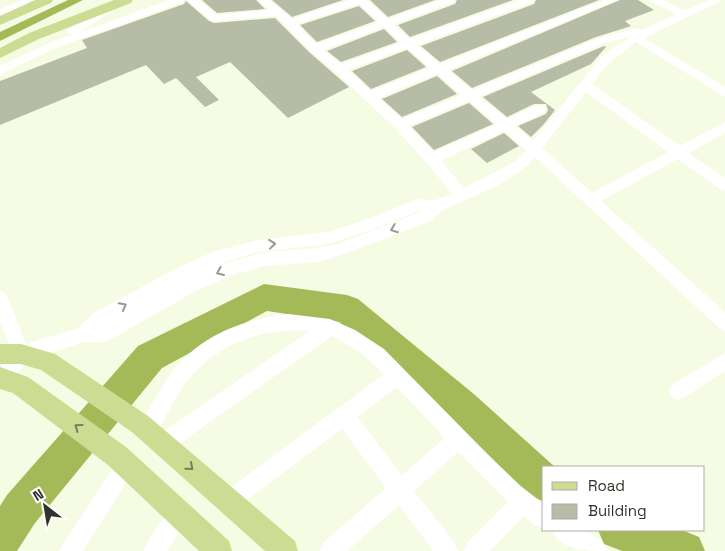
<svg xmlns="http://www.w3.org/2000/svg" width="725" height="551" font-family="'Space Grotesk',sans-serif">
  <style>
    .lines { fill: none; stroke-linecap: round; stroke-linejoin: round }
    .canal { fill: #a4ba58; fill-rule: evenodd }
    .river { fill: #a4ba58; fill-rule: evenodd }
    .building { fill: #b6bca5 }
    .minor { fill: #fff; fill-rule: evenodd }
    .major { fill: #cddc93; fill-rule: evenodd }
    .oneway { stroke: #989994 }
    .oneway2 { stroke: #777f59 }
  </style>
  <rect width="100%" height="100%" fill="#f5fce3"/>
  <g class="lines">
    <!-- canal -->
    <path class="canal" d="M68,0h15l-83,41v-9z"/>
    <!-- river -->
    <g class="river">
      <path d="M264,284l83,11 11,4 117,96 80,72h-11v35l-13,-6 -80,-77 -112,-97 -72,-11 -105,57 -127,155 -18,28h-17v-45l7,-11 131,-149z"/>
      <path d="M598,530h84l17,7 6,14h-83l-18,-7z"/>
    </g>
  </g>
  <!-- building -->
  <g class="building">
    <path d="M202,0h54l9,9 -48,4z"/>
    <path d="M272,0h71l-51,17z"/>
    <path d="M370,0h65l-47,17z"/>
    <path d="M457,0h56l-103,37 -12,-12 57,-21z"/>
    <path d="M536,0h63l-159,62 -19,-16 113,-42z"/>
    <path d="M620,0h18l16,10 -29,11 6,5 -6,2 -29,9 -124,51 -20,-17z"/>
    <path d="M186,1l23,20 5,2 61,-5 34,34 40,35 -61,31 -58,-56 -34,15 23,23 -14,7 -29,-29 -12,6 -18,-19 -146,60v-44l87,-33 -5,-8 102,-36z"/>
    <path d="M359,6l16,15 -58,21 -17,-17z"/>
    <path d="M384,29l13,13 -56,20 -14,-11z"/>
    <path d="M604,46l2,1 -15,17 -60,28 24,18 -11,14 -13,13 -13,-11 28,-12 2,-4 -2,-6h-12l-27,13 -24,-20z"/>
    <path d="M407,50l19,17 -55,22 -19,-18z"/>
    <path d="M437,76l20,18 -55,23 -20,-18z"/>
    <path d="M469,103l24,21 -59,26 -22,-23z"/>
    <path d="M504,133l15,13 -32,17 -16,-14z"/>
  </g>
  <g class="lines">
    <!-- minor -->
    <g class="minor">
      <path d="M23,0h14l-37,16v-7z"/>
      <path d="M169,0h15l-1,2 -130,47 -53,26v-9l45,-21 29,-11 -5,-1 -2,-2 2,-2 43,-26h8l1,2 -43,28z"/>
      <path d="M187,0h12l17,15 53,-5 -11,-10h11l23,19 57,-19h18l21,19 52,-19h15l-1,2 -60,22 16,15 109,-39h15l-1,2 -116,43 23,19 164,-64h14l-170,70 24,20 125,-51 40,-11 5,2 34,-16 -28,-14h14l23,10 24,-10h14l-79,38 81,49v10l-89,-55 -28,22 -16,20 88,62 45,-24v11l-36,20 36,25v12l-5,-1 -42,-30 -77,42 124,111v19l-6,-3 -184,-171c-16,20 -44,32 -67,42 -17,8 -24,8 -37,22l-92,35 -22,6 -52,4 -36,10 -35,16 -84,48 -6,2h-20l-57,18 -17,24 -6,3 -4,-2v-17l12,-16 -12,-31v-30l6,2 20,51 52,-16 14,-14 83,-45 40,-18 43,-11 70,-8 34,-11 56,-22 17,1 17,-6 -25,-31 -32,-35 -59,-56 -26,-21 -34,-35 -62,5 -4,-1zM359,4l20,18 -63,22 -19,-20zM384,27l17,16 -60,21 -18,-14zM631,36l-31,22 -67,83 -18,-15 30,-14 1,-3 -1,-3h-10l-28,13 -28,-22 126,-54zM407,48l23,20 -59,23 -23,-21zM437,74l24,21 -59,24 -23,-21zM586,92l82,60 -76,41 -50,-45zM469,101l27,23 -62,28 -25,-26zM504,131l22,19 -10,11 -52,27 -23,-27zM419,211h3l-84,33 -21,4 -52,4 -46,13 -37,17 -79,43 84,-46 38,-17 33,-10 70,-8 43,-14z"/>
      <path d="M288,314l42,5 25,11 29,19 130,132 30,23v25l-8,-3 -12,-10 -34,35h-26l3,-8 41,-41 -50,-50 -44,39 41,52 3,8h-25l-34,-46 -52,46h-27l3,-8 63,-55 -44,-59 -106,79 -7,3 -7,-3 -3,-7 3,-7 162,-120 -24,-22 -28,-16 -163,115 -7,3 -7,-3 -3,-7 3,-7 155,-106c-48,-4 -93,13 -123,50 -13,17 -22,38 -33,57l-7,3 -7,-3 -3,-7 3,-7c11,-18 20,-36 33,-53 28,-36 71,-52 115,-57zM397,387l48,51 -43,37 -45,-58z"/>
      <path d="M725,353v18l-40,26 -7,3 -7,-3 -2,-6 2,-6z"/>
      <path d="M126,455l7,3 3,7 -3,7 -50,79h-24l60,-93z"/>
      <path d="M180,504l7,4 4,7 -24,36h-24c6,-14 24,-41 37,-47z"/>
      <path d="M551,530c20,-1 48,-1 57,21 -21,0 -47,0 -57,-21z"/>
    </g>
    <!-- major -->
    <g class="major">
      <path d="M35,0h18l-2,3 -51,22v-9z"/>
      <path d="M114,0h19l-2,3 -92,36 -39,19v-10l29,-15z"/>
      <path d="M0,344h21l34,10 93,62 147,125 3,10h-33l-133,-119 -91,-62 -20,-6h-21z"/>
      <path d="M0,367l28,10 98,70 103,94 3,10h-33l-91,-86 -95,-72 -13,-4z"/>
    </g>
  </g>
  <!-- one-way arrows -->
  <defs><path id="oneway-chevron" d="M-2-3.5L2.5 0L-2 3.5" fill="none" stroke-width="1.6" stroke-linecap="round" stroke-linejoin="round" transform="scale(1.25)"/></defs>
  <g class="oneway">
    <use href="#oneway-chevron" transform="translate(394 229) rotate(159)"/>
    <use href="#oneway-chevron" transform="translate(272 244) rotate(-6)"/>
    <use href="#oneway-chevron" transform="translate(220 272) rotate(157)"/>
    <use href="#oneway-chevron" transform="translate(123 306) rotate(-28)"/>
  </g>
  <g class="oneway2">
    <use href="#oneway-chevron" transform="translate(78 427) rotate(-144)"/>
    <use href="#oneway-chevron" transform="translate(190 467) rotate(41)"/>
  </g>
  <!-- legend -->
  <rect x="542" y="466" width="162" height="65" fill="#ffffff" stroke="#adadaa"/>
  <rect x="552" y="482" width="25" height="8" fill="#cddc93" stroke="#adadaa"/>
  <text x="588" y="491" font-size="15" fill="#31332a">Road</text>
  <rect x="552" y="504" width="25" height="15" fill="#b6bca5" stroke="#adadaa"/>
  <text x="588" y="516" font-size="15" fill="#31332a">Building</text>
  <!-- north arrow -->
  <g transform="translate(45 506) rotate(329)" stroke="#ffffff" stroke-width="4" paint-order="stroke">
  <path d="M0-4L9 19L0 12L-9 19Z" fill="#31332a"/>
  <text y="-8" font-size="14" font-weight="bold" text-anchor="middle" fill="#31332a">N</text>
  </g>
</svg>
